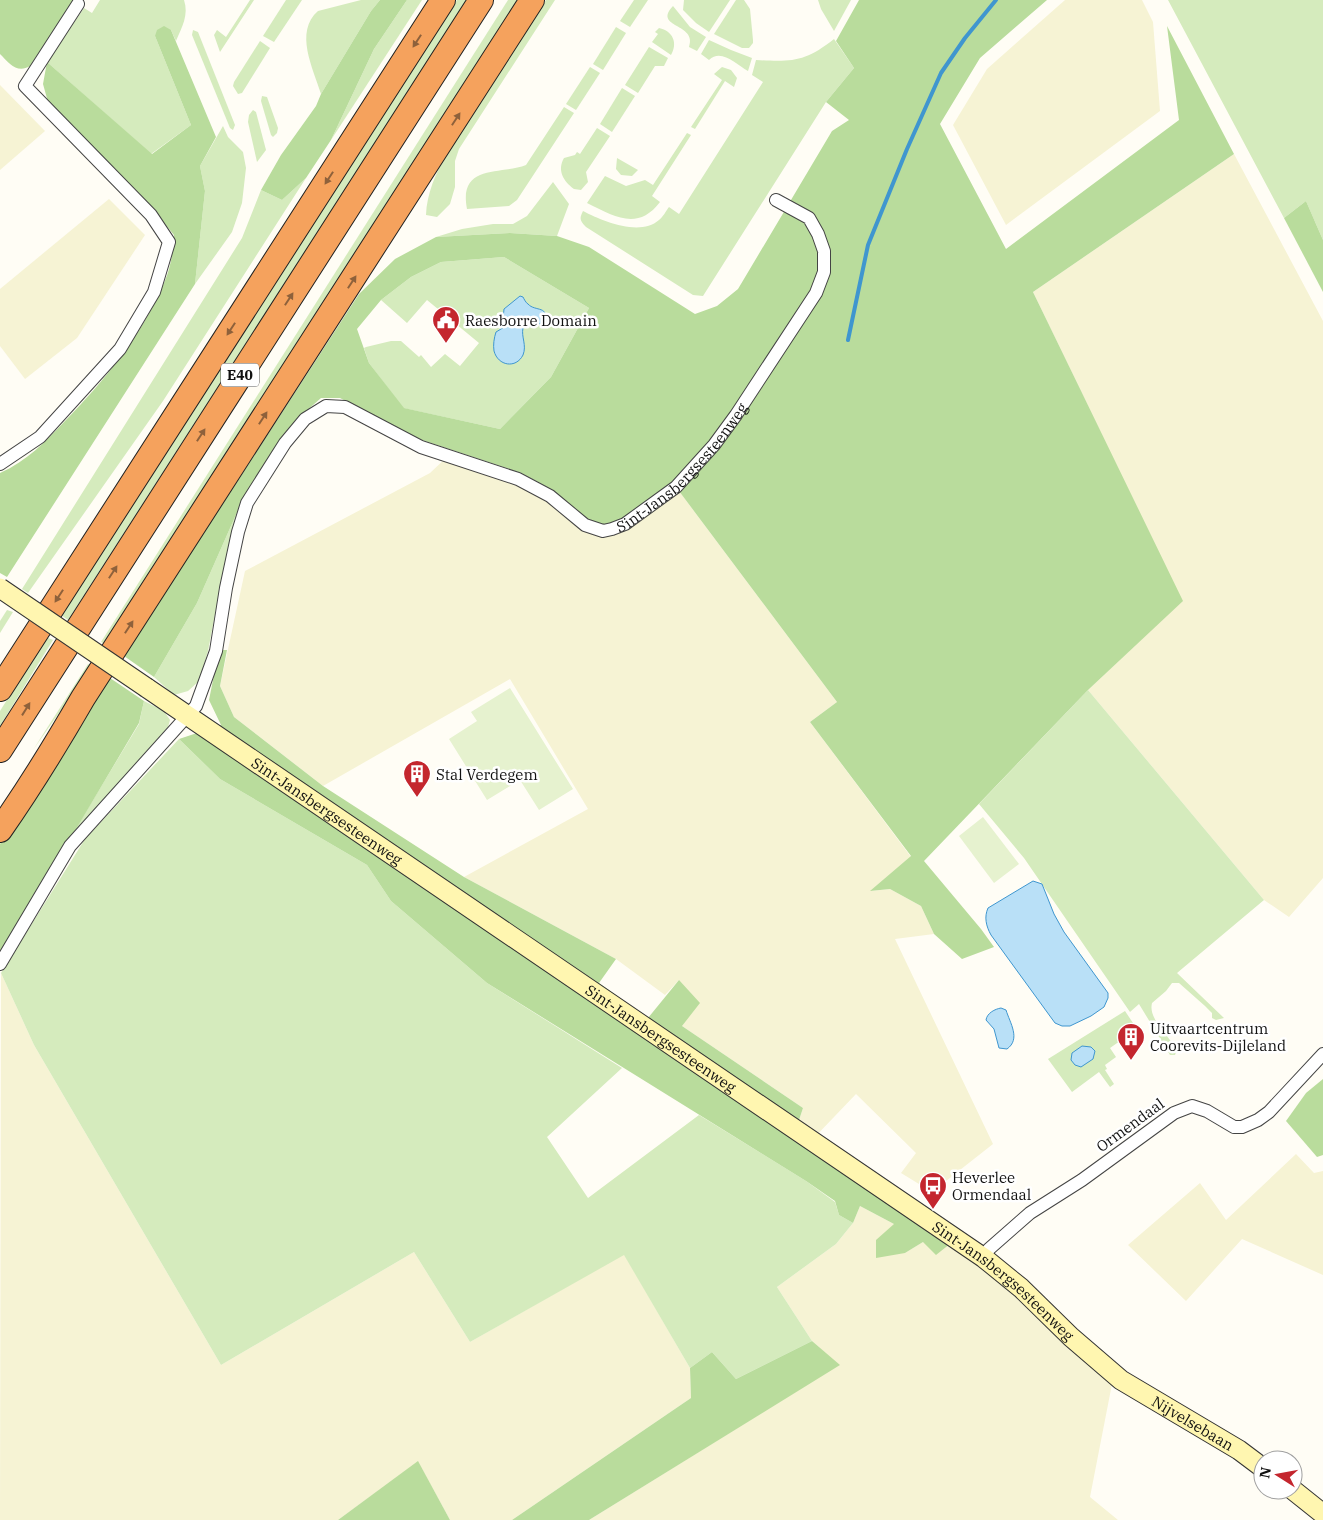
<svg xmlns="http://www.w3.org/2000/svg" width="1323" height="1520" font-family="'IBM Plex Serif',serif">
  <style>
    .farmland { fill: #f6f3d4 }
    .green { fill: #d5ebbd }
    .forest { fill: #b9dc9c; fill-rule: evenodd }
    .pitch { fill: #e6f2cf }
    .water { fill: #b9e0f7; stroke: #3f96cf }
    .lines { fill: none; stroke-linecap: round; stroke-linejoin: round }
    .stream { stroke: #3f96cf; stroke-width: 4 }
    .minor-casing { stroke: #444; stroke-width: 14 }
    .secondary-casing { stroke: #333; stroke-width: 21 }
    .motorway-casing { stroke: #222; stroke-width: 26 }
    .minor { stroke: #fff; stroke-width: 12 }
    .secondary { stroke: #fff6b0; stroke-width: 19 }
    .motorway { stroke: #f5a25d; stroke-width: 24 }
    .secondary-bridge-casing { stroke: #333; stroke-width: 21; stroke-linecap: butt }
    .secondary-bridge { stroke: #fff6b0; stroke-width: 19 }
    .oneway { fill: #8e613b }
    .labels { text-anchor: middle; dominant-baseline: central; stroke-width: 5; stroke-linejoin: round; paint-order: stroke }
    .shield { fill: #fff; stroke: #585858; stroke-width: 1 }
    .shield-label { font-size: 14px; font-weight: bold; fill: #111 }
    .poi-label { font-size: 15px; fill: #111; stroke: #fff; text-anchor: start }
    .street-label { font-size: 15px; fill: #111; stroke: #fff }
  </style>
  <rect width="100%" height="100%" fill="#fffdf5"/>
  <!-- farmland -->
  <g class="farmland">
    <path d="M1065,0h77l11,22 7,89 -154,114 -53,-100 34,-56z"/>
    <path d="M0,85l45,46 -45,39z"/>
    <path d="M1234,154l89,167v557l-34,39 -25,-17 -176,-210 94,-89 -149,-309z"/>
    <path d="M109,199l36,36 -68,103 -52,41 -25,-33v-57z"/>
    <path d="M448,456l70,23 85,52 73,-44 161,215 -27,20 101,135 -40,34 19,-2 31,17 13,28 -39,5 98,205 -61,48 -31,-19 15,-20 -60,-59 -44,46 -16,-11 7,-21 -121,-82 -3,-46 -14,15 -49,-36 -152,-82 124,-68 -78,-130 -187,107 -89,-69 -14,-31 25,-115 185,-98z"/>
    <path d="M1,973l33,72 187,320 193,-113 56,90 154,-88 66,114 1,30 -179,122h-62l-32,-58 -80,58h-338z"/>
    <path d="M1296,1154l18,19 9,-2v104l-81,-36 -56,62 -58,-56 72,-62 26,37z"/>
    <path d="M860,1206l34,18 11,29 18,-11 27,2 53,39 109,101 -22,113 28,23h-529l250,-155 -27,-24 -35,-54 59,-43 17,-21z"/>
  </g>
  <!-- green -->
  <g class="green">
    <path d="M100,0h84c5,15 -2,27 -8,41l-5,-11 -16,6 36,89 -40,29 -104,-92 37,-54 8,5z"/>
    <path d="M250,0h4l-34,52 -6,-17 3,-5 9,7z"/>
    <path d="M286,0h16l-28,42 -11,-6z"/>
    <path d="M361,0h19l-9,11 -50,83c-8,-26 -27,-62 -3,-83z"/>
    <path d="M407,0h15l-91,140 43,-91z"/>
    <path d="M457,0h10l-399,620 -7,-5z"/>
    <path d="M508,0h15l-415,646 -7,-4z"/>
    <path d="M546,0h9l-96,149 -4,12v26l-5,17 -13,13 -11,-2c2,-43 34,-80 56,-115 21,-34 43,-67 64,-100z"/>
    <path d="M634,0h14l-18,27 -10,-6z"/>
    <path d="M684,0h46l-21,32 -13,-9 -13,-13z"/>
    <path d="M736,0h8l6,9 3,31v3l-4,5h-7l-28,-14z"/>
    <path d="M818,0h33l-17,31 -13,-22z"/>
    <path d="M1168,0h155v240l-17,-39 -22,17z"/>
    <path d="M673,6l17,21 16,10 -9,14 -8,-4c9,-24 -37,-19 -16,-41z"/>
    <path d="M616,27l10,6 -23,37 -10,-6z"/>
    <path d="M659,28c14,3 19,15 12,27l-19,-13 6,-8 -3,-2z"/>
    <path d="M193,30l5,2 37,93 -2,5 -3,-2 -38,-93z"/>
    <path d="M834,39l20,29 -28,34 -123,194 -10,-1 -107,-68c-6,-6 -7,-8 -3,-16 19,10 57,26 76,9 4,-3 7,-9 10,-13l10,7 84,-132 -11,-7 4,-15c36,2 49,2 78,-21z"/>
    <path d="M709,40l22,10 21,8 -4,13c-12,-7 -27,-23 -39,-11l-8,-6z"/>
    <path d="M260,41l10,7 -28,45 -4,1 -5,-8 1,-4z"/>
    <path d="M649,47l19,11 -4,8h-9l-17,27 -13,-8z"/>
    <path d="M590,67l10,6 -24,37 -10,-6z"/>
    <path d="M722,67l9,3 6,8 -3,9 -9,-6 -30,48 -4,-2 31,-47 -8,-6z"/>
    <path d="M622,88l13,8 -23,36 -12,-8z"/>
    <path d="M262,96l5,1 11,31 -1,5 -4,4 -2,-2 -10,-34z"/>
    <path d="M564,107l10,6 -57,87 -8,6 -42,3c-9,-46 35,-34 59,-44z"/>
    <path d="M253,110l3,2 10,38 -9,12 -9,-40 1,-7z"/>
    <path d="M223,126l5,11 15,15 3,16 -4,35 -10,29 -37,52 10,-93 -5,-25z"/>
    <path d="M597,128l13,8 -24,36 2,10 -7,8 -7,-1c-11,-8 -17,-19 -10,-31l11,-3 2,-3 3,2z"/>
    <path d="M687,133l4,2 -39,61 8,6c-22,29 -45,15 -73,1l18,-27 21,10 19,-6 8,5z"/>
    <path d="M617,158l21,12 -6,6 -11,-1 -5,-6z"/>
    <path d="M306,178l-143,223 -135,192 -6,-4 220,-351 19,-48 21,10z"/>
    <path d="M553,182l16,22 -12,32 -47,-3 -74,4 26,-8 31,-5h20l14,-8z"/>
    <path d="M504,257l85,51 -38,69 -51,52 -97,-21 -34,-45 -5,-15 2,-1 25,-6h10l18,16 2,-2 10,12 14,-13 15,12 19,-23 -52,-43 -20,23 -26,-23 30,-23 30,-15z"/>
    <path d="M242,501l-17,61 -17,89 -9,30 -11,10 -14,4 -20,-18 43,-74z"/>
    <path d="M7,610l6,2 -13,21v-12z"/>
    <path d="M46,637l7,3 -53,86v-15z"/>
    <path d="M88,664l4,2 -59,84z"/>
    <path d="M1088,690l176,210 -87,73 47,45 -8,2 -4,-2v-5l-7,-7 -26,-23h-7l-6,8 -14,12c-4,16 16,31 23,45l1,4 -1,3h-5l-31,-51 -9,8 -106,-154 -45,-54z"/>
    <path d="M144,701l20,10 6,9 -2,7 -101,116 72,-119z"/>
    <path d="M179,739l41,40 147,86 24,36 96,82 135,85 -75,69 41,61 111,-83 107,66 29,21 4,13 14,8 -17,21 -59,43 35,54 -76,38 -24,-27 -22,16 -66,-113 -154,87 -56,-90 -193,113 -187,-320 -33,-72 84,-134z"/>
    <path d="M1125,1011l12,18 -27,19 6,9 -11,8 2,4 -2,1 9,14 -4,3 -11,-15 -27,20 -24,-33z"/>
  </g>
  <!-- forest -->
  <g class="forest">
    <path d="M0,0h74l-44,66c-13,8 -21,-3 -30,-12z"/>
    <path d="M380,0h27l-33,49 -43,91 -25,38 -24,22 -21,-10 20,-35 35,-49 5,-12 50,-83z"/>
    <path d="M859,0h188l-67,58 -40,66 66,125 173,-129 -12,-94 67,128 -201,138 150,309 -95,89 -164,171 57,68 13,18 -32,12 -28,-25 -13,-28 -31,-17 -20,2 41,-35 -101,-134 27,-20 -161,-215 -1,-7 -60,44 -9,2 -18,-7 -41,-32 -26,-14 -105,-35 -76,-40h-19l-26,23 -53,80 -45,102 -43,74 -30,-21 235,-362 36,-35 41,-22 74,-4 47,3 32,11 106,67 22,-8 21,-17 94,-158 17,-11 -23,-18 28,-34 -18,-27zM504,257l85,51 -38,69 -51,52 -96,-21 -35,-45 -12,-34 24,-29 30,-23 30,-15z"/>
    <path d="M164,26l7,4 45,107 -16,29 5,25 -10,93 -188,293 -7,-4v-100c27,-12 45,-31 65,-52 39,-40 77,-86 99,-138 7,-16 9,-31 10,-48l-34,-41 -49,-48 -43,-44 -5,-18 4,-22 105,92 39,-29 -36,-89 2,-6z"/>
    <path d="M1306,201l17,39v52l-39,-74z"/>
    <path d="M219,650h8l-7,36 14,31 89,69 141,91 152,82 -17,24 49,35 31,-38 21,23 -18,23 121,82 -7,21 160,110 -20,16 -13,-13 -18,11 -29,5v-18l18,-16 -34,-18 -7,17 -14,-8 -4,-14 -29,-20 -319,-198 -96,-82 -24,-36 -147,-86 -41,-40 42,-14 -12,-25z"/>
    <path d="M110,678l34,23 -5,22 -139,234v-113z"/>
    <path d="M1323,1079v76l-6,2 -31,-36 20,-28z"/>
    <path d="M812,1341l28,24 -251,155h-77l179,-122 -1,-30 22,-16 24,27z"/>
    <path d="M418,1461l32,59h-112z"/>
  </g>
  <!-- pitch -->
  <g class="pitch">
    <path d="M510,688l63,101 -34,21 -19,-30 -33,20 -38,-61 28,-18 -6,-9z"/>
    <path d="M983,817l36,47 -25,19 -35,-47z"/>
  </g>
  <!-- water -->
  <g class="water">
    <path d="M520,296l3,1c1,2 3,6 5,7 7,8 23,1 15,19l-20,5c-2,9 4,17 0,27 -7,14 -25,11 -29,-4 -1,-6 0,-13 2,-19l10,-6 -3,-7 1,-10z"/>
    <path d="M1033,881l9,3 12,30 10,18 44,61v5l-4,9 -13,9 -21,10h-8l-7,-3 -64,-88c-5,-9 -7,-18 -3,-27z"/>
    <path d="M1001,1008l5,2c4,13 15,29 1,39l-8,-1 -5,-19 -8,-9c1,-7 9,-11 15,-12z"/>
    <path d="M1082,1046l9,1 4,4 -2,8 -12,8 -6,-2 -4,-5 1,-7z"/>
  </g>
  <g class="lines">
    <!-- stream -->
    <path class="stream" d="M848,340l20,-95 39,-96 34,-76 24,-35 31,-38"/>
    <defs>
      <g id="minor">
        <path d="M0,464l40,-27 80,-88 34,-57 15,-50 -18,-27 -126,-129 53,-82"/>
        <path id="s1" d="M0,964l70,-118 126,-140 20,-55 10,-63 12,-56 9,-29 38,-60 20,-24 21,-13 19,1 76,40 97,32 32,17 35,29 18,6 9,-2 13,-5 51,-37 38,-42 22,-30 80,-122 8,-21v-21l-6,-17 -9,-16 -33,-18"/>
        <path d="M984,1258l5,-9 41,-36 52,-33 92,-67 18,-7 15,5 27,16h8l16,-7 11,-8 54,-58"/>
      </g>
      <g id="secondary">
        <path id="s2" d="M147,688l837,570 37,30 50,49 50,43 118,70 24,18"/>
        <path d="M1293,1490l30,24"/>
      </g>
      <g id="motorway">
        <path d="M0,689l443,-689"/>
        <path d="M0,750l481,-750"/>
        <path d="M0,830c30,-43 57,-87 83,-132l449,-698"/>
      </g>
    </defs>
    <!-- minor casing -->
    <use href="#minor" class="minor-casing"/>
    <!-- secondary casing -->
    <use href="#secondary" class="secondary-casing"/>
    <!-- motorway casing -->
    <use href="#motorway" class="motorway-casing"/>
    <!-- minor -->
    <use href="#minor" class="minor"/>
    <!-- secondary -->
    <use href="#secondary" class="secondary"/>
    <!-- motorway -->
    <use href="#motorway" class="motorway"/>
    <defs>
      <path id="secondary-bridge" d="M0,588l147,100"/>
    </defs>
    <!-- secondary-bridge casing -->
    <use href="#secondary-bridge" class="secondary-bridge-casing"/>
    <!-- secondary-bridge -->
    <use href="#secondary-bridge" class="secondary-bridge"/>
  </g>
  <!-- one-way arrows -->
  <defs><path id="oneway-solid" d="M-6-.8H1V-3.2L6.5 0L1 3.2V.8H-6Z" transform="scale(1.25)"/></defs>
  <g class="oneway">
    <use href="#oneway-solid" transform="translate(417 41) rotate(123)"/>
    <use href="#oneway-solid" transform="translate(456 119) rotate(-57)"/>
    <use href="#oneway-solid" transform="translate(329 178) rotate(123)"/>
    <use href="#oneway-solid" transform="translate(352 282) rotate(-57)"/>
    <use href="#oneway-solid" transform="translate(289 299) rotate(-57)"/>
    <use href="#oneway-solid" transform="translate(231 329) rotate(123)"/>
    <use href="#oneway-solid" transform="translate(263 418) rotate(-57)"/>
    <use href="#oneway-solid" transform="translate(201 435) rotate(-57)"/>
    <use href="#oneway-solid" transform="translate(113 572) rotate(-57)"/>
    <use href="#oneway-solid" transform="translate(59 596) rotate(123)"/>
    <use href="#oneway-solid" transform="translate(129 627) rotate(-57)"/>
    <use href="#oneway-solid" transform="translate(26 709) rotate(-58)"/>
  </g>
  <!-- icons -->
  <defs>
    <symbol id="civic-pin" viewBox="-11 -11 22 30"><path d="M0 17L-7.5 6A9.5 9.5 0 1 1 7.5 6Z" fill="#c4262e" stroke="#fff"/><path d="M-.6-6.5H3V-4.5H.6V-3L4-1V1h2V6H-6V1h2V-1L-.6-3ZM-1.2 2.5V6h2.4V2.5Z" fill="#fff"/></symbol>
    <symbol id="building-pin" viewBox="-11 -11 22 30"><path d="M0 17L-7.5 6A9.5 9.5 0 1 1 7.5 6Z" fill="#c4262e" stroke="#fff"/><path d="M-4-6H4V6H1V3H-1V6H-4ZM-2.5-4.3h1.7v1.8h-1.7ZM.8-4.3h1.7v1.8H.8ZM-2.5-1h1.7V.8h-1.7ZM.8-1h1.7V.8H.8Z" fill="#fff"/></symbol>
    <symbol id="bus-pin" viewBox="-11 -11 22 30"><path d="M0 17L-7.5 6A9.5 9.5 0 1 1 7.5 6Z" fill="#c4262e" stroke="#fff"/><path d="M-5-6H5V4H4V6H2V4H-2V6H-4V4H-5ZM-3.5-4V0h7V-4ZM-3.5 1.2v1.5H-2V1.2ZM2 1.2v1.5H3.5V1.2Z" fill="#fff"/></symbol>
  </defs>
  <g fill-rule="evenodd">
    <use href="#civic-pin" x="430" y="304" width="32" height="43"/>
    <use href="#building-pin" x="401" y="758" width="32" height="43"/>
    <use href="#building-pin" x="1115" y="1021" width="32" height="43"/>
    <use href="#bus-pin" x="917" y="1170" width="32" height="43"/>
  </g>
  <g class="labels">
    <!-- shield labels -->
    <rect class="shield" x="221" y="363.5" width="38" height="23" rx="4"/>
    <g class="shield-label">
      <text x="240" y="375">E40</text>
    </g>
    <!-- poi labels -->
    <g class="poi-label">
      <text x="465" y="320">Raesborre Domain</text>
      <text x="436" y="774">Stal Verdegem</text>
      <text x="1150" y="1028">Uitvaartcentrum<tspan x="1150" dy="17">Coorevits-Dijleland</tspan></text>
      <text x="952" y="1177">Heverlee<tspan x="952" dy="17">Ormendaal</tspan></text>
    </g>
    <!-- street labels -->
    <g class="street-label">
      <text stroke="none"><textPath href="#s1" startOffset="1074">Sint-Jansbergsesteenweg</textPath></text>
      <text stroke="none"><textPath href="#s2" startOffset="218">Sint-Jansbergsesteenweg</textPath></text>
      <text stroke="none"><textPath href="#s2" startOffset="622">Sint-Jansbergsesteenweg</textPath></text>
      <text transform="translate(1130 1125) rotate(-36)">Ormendaal</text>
      <text stroke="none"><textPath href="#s2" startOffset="1042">Sint-Jansbergsesteenweg</textPath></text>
      <text stroke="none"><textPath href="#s2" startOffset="1280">Nijvelsebaan</textPath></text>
    </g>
  </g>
  <!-- north arrow -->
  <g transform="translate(1278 1475) rotate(281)"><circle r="24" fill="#ffffff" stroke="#a0a0a0"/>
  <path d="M0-4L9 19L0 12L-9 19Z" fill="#c4262e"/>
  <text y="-8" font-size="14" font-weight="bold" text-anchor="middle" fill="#111111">N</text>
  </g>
</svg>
